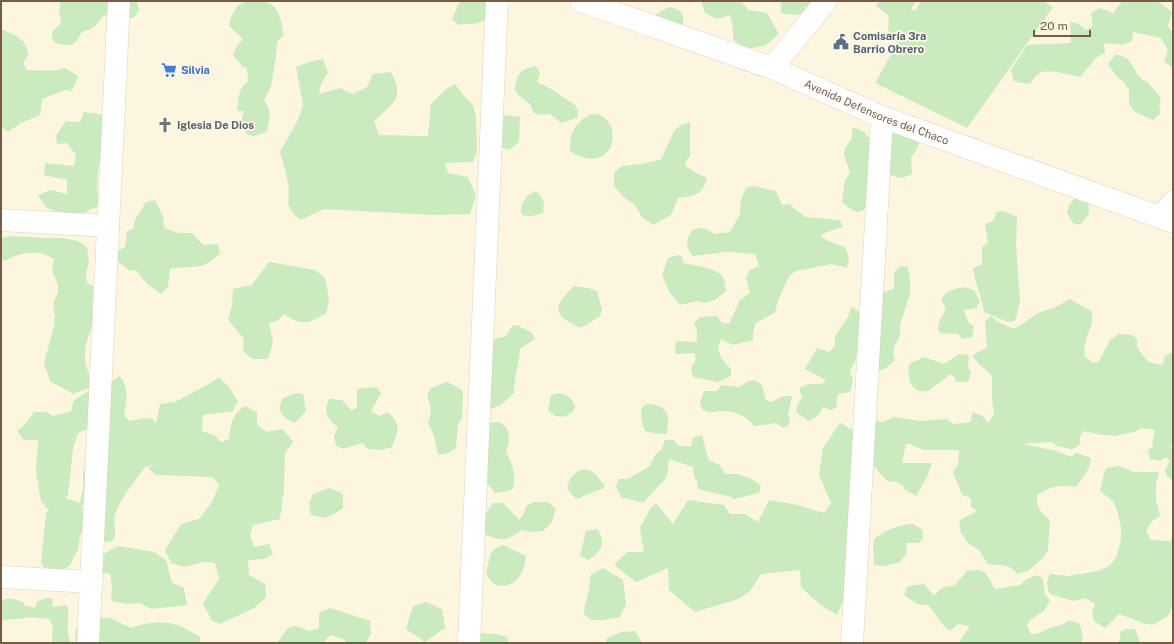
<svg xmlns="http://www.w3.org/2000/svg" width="1174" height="644" font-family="'Public Sans',sans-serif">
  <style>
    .green { fill: #caeabf; fill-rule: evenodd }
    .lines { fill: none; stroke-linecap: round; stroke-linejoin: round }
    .minor-casing { stroke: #e0d2bc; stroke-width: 23 }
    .minor { stroke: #fff; stroke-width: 22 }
    .labels { text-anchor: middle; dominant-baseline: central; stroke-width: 3.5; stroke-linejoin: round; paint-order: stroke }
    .service-label { font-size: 11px; font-weight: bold; fill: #4e5e75; stroke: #fff9e6; text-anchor: start }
    .shop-label { font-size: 11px; font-weight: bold; fill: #366cbe; stroke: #fff9e6; text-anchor: start }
    .street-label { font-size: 11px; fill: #735d47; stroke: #fff9e6 }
    .worship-label { font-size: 11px; font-weight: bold; fill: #5b616d; stroke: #fff9e6; text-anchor: start }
  </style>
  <rect width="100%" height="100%" fill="#fcf6e0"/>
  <!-- green -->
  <g class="green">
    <path d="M61,1h76l2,9c-8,18 -22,1 -33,5 -6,3 -7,8 -11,11 -4,4 -10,4 -14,7 -1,2 -2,4 -3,6 -4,7 -12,7 -19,5 -6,-2 -7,-5 -7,-12l8,-8 1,-3 -2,-11z"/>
    <path d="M246,1c7,0 14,-1 20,1 13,3 16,22 18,33l-7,7 -1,15 -5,29 -7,15c9,9 5,19 3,30 -13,7 -18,7 -27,-5l4,-15h-7c1,-11 1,-22 11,-30l-1,-13 -4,-1 -10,-12 4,-9 6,-7 -14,-13c3,-12 5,-20 17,-25z"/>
    <path d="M461,1h25l1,1 3,14c-13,11 -16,6 -31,9l-7,-5 6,-15z"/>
    <path d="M701,1h40l7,9 19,3 12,21 -13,11 -22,5 -11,-11v-11l-3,-13 -13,4 -12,-6z"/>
    <path d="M781,1h29v5l-10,9 -15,-1 -4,-1z"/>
    <path d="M879,1h37l-5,8 4,2 6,-10h122l10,6 -86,121 -92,-45 23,-41h-2l-8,-13 1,-13 -13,-10z"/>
    <path d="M1122,1h36l14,11 -4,14 5,7v35l-9,-7 4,-11 -7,-12 -28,-6 -1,9 -9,4 -19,-2 1,10 -8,4 -17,20c-10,-2 -32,-9 -40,-4 -5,3 -7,8 -11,11l-15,-3 -3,-11 16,-25 44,-2 -1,-21 9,2 7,6 7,-4 -2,-13 9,-5 13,5z"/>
    <path d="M669,7c10,2 16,6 14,17l-3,2 -23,-8 -1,-4z"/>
    <path d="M1,29l14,6 8,6 6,13 -6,9 4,7 24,1 14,-3 13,8 -6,15 -7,-1 -23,9 -2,16 -19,8 -13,9 -7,-5z"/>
    <path d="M1115,55c15,0 16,10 23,20 2,4 7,5 10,8 5,5 9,10 13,15l-2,7 2,8 -8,7 -18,-8 -6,-8v-14l-5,-8 -6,-4 -10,-14z"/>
    <path d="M323,59l5,13 -7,12 -2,10 21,-6 13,6 14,-7 6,-13 18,-2c14,28 3,30 -17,49l5,14 49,1 3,-32 14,-14 10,-6 9,12 9,9 3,12 1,34 -4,11 -28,1 3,10 20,4 8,18 -6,19 -37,1 -109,-6 -24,11c-19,-18 -8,-18 -12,-37 -2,-11 -5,-21 -8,-31l18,-32 5,-15 -7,-38 13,-5z"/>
    <path d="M536,66l4,7 -3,9 16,8 22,15 3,6 -1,7 -16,5c-3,-2 -6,-6 -10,-8 -4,-2 -10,1 -15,-1 -5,-2 -4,-7 -6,-10 -9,-9 -19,-9 -13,-25 3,-9 9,-11 19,-13z"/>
    <path d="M84,112l21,3v42l-6,6 -2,22 1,21 -18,9 -19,-2 -15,-5 -8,-13 13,-5 16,4v-14l-23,-5 1,-12 29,3 2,-11 -9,-12 -10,1 -1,-8 10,-15 14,1z"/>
    <path d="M590,114c3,0 7,0 10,1 23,10 14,53 -18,42 -4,-1 -8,-4 -12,-6 0,-19 4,-26 20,-37z"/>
    <path d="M504,115l16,2 -1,25 -10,8 -9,-3v-10l3,-8 -3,-9z"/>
    <path d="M690,122v34l-4,5 -1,4 9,7 13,6c-4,17 -13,18 -29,20l-7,17 -18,10 -11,-8 -7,-12 -12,-8 -9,-11v-14c11,-9 14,-6 27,-8 7,-1 13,-4 20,-4l13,-29 7,-6z"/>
    <path d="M887,124l33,17 -4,10 -5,6 1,17c-11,5 -12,5 -23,0z"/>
    <path d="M856,128l8,4 7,9 -2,63 -7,7 -5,1 -8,-4 -7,-6 3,-22 5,-8c-5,-16 -11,-20 2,-33v-10z"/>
    <path d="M753,186l23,5 6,14 7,-1 16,13 35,3 3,7 -8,2 -15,6 6,5 19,7 4,11 -2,10 -16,-4 -35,7 -7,5 -11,24 -3,13 -19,10 -3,9v8l-20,5 -12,-6 -3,10 3,9 10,11v7l-13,6 -25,-5 -2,-9 5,-9 -2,-6 -19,1 1,-13 21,1v-11l-3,-8 6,-6 17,-1 5,7 7,1 11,-24 10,-7 -4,-16 4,-7 9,-4 -4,-12 -28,-2 -34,4c-8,-11 -7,-14 -1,-26 9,-3 15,-2 22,4l16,-2 10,-18 1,-14 5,-12z"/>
    <path d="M536,191c8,8 9,12 7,22 -8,2 -16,6 -22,0 0,-11 5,-18 15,-22z"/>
    <path d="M1075,198l12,2c5,11 1,19 -8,25l-6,-2 -6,-11 3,-8z"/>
    <path d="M155,200l8,17 1,11 15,5h13l11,12 15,-1 2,9c-19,20 -27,11 -50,16l-2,18 -7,7 -15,-11 -9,-12 -8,-1 -11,-8v-11l7,-4 2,-16 6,-2 2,-9 11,-18z"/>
    <path d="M1004,211l13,6 -1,27 4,59 -5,18 -7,1 -24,-10c-2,-15 -9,-29 -11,-44l9,-4v-17l6,-5 -3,-18 9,-3 2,-9z"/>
    <path d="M11,236l34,2h17l16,3 9,6 2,16 -3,10 1,10 6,3 -1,39 -7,23v14l4,13v13l-16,6 -23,-13 -6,-18 10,-37 1,-10 -2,-12 5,-12v-7l-6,-15 2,-11c-3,-2 -8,-4 -11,-5 -10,-3 -30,0 -37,7l-5,-2v-21z"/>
    <path d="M678,255l4,1 1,7c10,2 33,5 39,13 3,3 3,10 4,15l-11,9 -11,3 -6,-2 -18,4 -11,-13 -7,-17 6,-17z"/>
    <path d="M269,262l46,8 10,8 4,21 -3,15c-19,9 -23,13 -42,0l-6,6 -9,3 4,19 -5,17h-16l-9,-9 1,-11 -16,-19 4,-14 1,-17 19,-4z"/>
    <path d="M901,266l7,1 2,13v13l-10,32v10l-5,10 -2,8 2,7c-6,7 -12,10 -21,12l7,-79 13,-4v-17z"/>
    <path d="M574,286l14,2 9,3 5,19 -2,6 -19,12c-29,-13 -29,-20 -7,-42z"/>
    <path d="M963,287l11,3 6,11 -4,7 -12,2 4,12 6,4 -2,11 -9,2 -5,-5 -17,-1 -3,-3 1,-8 7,-13 -5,-9c4,-9 13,-11 22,-13z"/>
    <path d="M1070,299l22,13c3,15 -11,28 -7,45l8,6 6,-2 11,-21 9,-6 13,1 5,4v8l11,15 15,3 1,-9 9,-4v93l-4,2h4v34l-6,-5 -2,-6 5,-9 -4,-4 -6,4 -10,-2 -2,-9 7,-4 -3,-1 3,-15 -13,-2 -8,4 -19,4 -11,-1 -21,-4 -3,6v7l-5,4 -5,1 -13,-3 -5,-4 -29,2 33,7 15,6 5,-4 15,5 -2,10 -13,19c-18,-3 -23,-1 -39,8 -1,12 4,18 13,25l-2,29 -2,5 -5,6 -13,11 -11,3c-7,-11 -17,-8 -29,-10l-9,-14 -10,-6 -8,-11 -2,-12 6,-4 12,-6 -6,-4v-9l-9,-3 -9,-23 5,-8 1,-14h-35l-14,-6h-4l-4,19h30l-5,14 -11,19 -12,-7 -1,-4 -7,-3 -9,-1 -15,-17 -3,-53 7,9 7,2 11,-5 25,4 28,-2 6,5 18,-2 1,-10 9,3 8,8 5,-10 -2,-13v-24l-11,-10 -9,-10 15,-9 -2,-25 6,-6 7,6 16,7 26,-17 14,-4z"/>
    <path d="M851,307l7,4 8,14 -8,18 -2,16 -6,12 3,10 -3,11 -12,2 -2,14 -6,2 -7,-3 -5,9 -9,5 -13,-9 2,-9 5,-6 -4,-5 2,-5 8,-3h13l4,-4 -21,-11 12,-21 12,4 6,-6v-10l13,-19z"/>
    <path d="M517,325l15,8 3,6 -15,10c-1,15 -6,29 -6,44 -10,9 -15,17 -30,15l7,-64 4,-5 11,-3 6,-10z"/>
    <path d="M959,354l10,1 -1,13 3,4 -2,8 -4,2h-9l-1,-5 -6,-3c-6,8 -14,10 -20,17 -3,0 -7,1 -10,0 -11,-4 -11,-18 -10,-27l15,-7 20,7z"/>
    <path d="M119,376l4,3 4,16 -3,21 6,5 14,-3 9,1 3,5 4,-20 15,-2 32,-17 12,-8 9,9 10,15 -5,10 -30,4 -1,16 12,4 7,7 8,-3c2,-16 3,-24 16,-33l12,6v13l10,7 16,-3 10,13 -8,11 -1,36 -4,30 -27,6 -3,10 4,12 15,-3 4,10 -9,5 -16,1 1,15 16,9 1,13 -12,11 -34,16 -8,-3 -9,-18 16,-24 -4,-16 -12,-1 -18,5 -14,-4 -6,-13 16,-26 18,-5 13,-17 7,-17 -6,-8 -57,-2 -8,-7 8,-4 -11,3c-9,14 -26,32 -30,48 -2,8 2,16 -1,24l-4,3 -10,-1 -14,-32 -5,-4 6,21 -7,9 -2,14 -8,16 -12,8 -12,-2 -5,-9 5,-48 3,-6 -2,1 -6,-8 -5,-29 2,-32h-14l-7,-9c7,-4 12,-12 17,-19h12l7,4 18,-5 3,-11 19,-12 14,-3zM88,429v34l-5,9v17l-3,14 -15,-5 3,-3 5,-46 5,-16z"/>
    <path d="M755,380l7,5 4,15 5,2 12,-6h9l-4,19 2,5 -2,6 -5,2 -7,-5 -22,3c-5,-9 -20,-15 -31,-15 -11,0 -10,4 -21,-2l-2,-7 4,-11h13l4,-6 18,2 9,-6z"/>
    <path d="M446,382l6,2 10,6 1,4 -1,24 -4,6 -2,24 -8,5 -10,2 -4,-19 -6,-14 3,-8 -1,-8 -3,-10 3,-7z"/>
    <path d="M376,387l5,6 -10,18 8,5 9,-4c14,13 10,20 4,35l-11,3 -14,-1 -4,-6 -20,6 -7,-3 -2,-10 4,-8c-10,-10 -15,-15 -9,-29l13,1 9,10 6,-2v-19z"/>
    <path d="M296,393l7,1 3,17 -6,7 -6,5c-12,-6 -18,-12 -11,-25z"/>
    <path d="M559,393c8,1 14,6 16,14l-3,5 -8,5 -9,-1 -7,-6 3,-15z"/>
    <path d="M647,404c21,1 24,11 19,30l-12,-1 -9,-2c-3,-8 -6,-18 -2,-25z"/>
    <path d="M499,422c12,7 12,18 7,29 5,12 12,26 6,39l-9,2 -8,1 -8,-10 1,-4 -3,-6 -7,-44 12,-6z"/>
    <path d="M840,423l17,9 -8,157 -12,26 -18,-11 -18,-17 -1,-17 -39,4 -11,17 -12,8 -43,13 -26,-22 -1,-22 -32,14 -22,-17 13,-13h17l-4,-24 10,-19 6,-6 17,21 15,-24 36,5 6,9h15l13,8 11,-22 29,5 26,8 7,-10 -12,-28 4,-27z"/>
    <path d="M702,435l7,26 11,4 5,9h11l14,4 11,8 -2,7 -25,6 -3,-2 -33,-8 -1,-8 -3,-4 -1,-10 -24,-8 -2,18 -24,26 -22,-6 -5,-11 3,-7h9l22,-13 5,-11 7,-6 3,-9h9l4,6h13l2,-8z"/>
    <path d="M1119,466l14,6h26c-5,19 -4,25 1,44l-8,5 -6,10 5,9 20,1 2,-10v75l-6,11 -15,8 -9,-2 -24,-9 -14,14 -11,-7 -2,-8 3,-9 -9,-6 -12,3 -22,-6 -4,-4 -1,-9 3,-8 18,2 30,-5 11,-5 7,-8 5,-18v-13l-3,-14 -5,-12 -13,-10 4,-17 2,-6z"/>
    <path d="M583,469c14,2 12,7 21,15v4l-23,9 1,1h-7l-8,-9c1,-9 7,-17 16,-20z"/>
    <path d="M329,488l14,6v14c-13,9 -17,12 -32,7l-2,-11 4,-10z"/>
    <path d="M534,502h14l8,7 -4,13 -9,9 -13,1 -9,-2c-14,12 -21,11 -37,4v-19l9,-12h10l16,17 4,-4 3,-10z"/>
    <path d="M913,524l10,6v8l-4,5h-12l-1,11 -6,8 -15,4 -11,-1 -1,-16 1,-10c11,-9 24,-14 39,-15z"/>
    <path d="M597,529c10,14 4,23 -9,31l-8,-4 6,-25z"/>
    <path d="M503,545l23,11c-1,6 -2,13 -5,18 -4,10 -21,16 -29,8 -3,-3 -5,-7 -6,-11 6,-14 0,-20 17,-26z"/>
    <path d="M118,546l36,6 12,8 6,23 12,5 3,17 -36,4 -11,-6 -12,1 -17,-3 1,-13 -2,-14 -8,-1v-18z"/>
    <path d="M603,568l20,12 3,24 -6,13 -17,3h-12l-7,-6c0,-10 2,-11 4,-20 2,-7 1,-13 3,-20z"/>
    <path d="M977,570l8,2 10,17 25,-4 7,-6 10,-4 6,4 2,16 5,5 -6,11 -13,8 -4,7 4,8c8,0 12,-3 19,-6 8,-3 12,-2 19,-8l11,4 3,15 -2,4h-122l2,-4 9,-13 -12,-2 -8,7 -6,-5 -16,-21 -11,-1 -13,-9 3,-8 8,-2 9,-1 10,12 7,-8 14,-3 12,-14z"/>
    <path d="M46,598l7,1 -1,8 15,-2c3,10 0,18 1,28 1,4 2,5 1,10h-17l1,-16 -4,-8 -19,-2 -11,2h-7l-11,2v-20l4,-2h9l10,4v2l11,3 2,-6z"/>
    <path d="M426,602l16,7 3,19 -20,14 -19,-13 7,-23z"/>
    <path d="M330,608l40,13 1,12 -5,10h-19l-4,-4 -13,-4 -7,8h-46l11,-15 8,-2 14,5 9,-3v-15z"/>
    <path d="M96,617l14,1 21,10c14,-6 35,-8 49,-2 7,3 13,7 20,11v6h-124l-1,-12 8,-11z"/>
    <path d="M1127,629h8l5,14h-21l2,-12z"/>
    <path d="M635,631l7,12h-36v-4l15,-7z"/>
    <path d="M479,633l16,1 12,3 1,6h-33z"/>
  </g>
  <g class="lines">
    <defs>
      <g id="minor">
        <path id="s1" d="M581,1l191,67 110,49 291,105"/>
        <path d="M772,68l54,-67"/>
        <path d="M1161,217l12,-15"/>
        <path d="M1,220l107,6"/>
        <path d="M1,577l91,5"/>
        <path d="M88,643l31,-642"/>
        <path d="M469,643l28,-642"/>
        <path d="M852,643l30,-526"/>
      </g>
    </defs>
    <!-- minor casing -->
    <use href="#minor" class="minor-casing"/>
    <!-- minor -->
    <use href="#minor" class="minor"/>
  </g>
  <!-- icons -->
  <defs>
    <symbol id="civic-bare" viewBox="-9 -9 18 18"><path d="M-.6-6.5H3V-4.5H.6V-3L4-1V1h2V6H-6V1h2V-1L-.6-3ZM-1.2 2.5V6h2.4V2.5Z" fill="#5c6f8a" stroke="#fff9e6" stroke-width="2.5" paint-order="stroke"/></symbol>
    <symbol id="supermarket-bare" viewBox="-9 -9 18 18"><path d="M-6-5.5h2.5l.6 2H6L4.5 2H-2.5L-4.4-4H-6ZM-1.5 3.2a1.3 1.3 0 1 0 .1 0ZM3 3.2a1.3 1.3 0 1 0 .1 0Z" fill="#3f7fe0" stroke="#fff9e6" stroke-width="2.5" paint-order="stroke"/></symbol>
    <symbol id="church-bare" viewBox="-9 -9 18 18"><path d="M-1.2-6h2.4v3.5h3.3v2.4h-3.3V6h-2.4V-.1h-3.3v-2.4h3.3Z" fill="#6b7280" stroke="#fff9e6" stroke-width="2.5" paint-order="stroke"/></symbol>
  </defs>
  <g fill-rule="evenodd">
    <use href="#civic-bare" x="830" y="31" width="22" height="22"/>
    <use href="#supermarket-bare" x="158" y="59" width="22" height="22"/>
    <use href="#church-bare" x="154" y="114" width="22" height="22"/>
  </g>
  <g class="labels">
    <!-- service labels -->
    <g class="service-label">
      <text x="853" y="36">Comisaría 3ra<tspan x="853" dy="13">Barrio Obrero</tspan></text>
    </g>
    <!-- shop labels -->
    <g class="shop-label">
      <text x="181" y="70">Silvia</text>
    </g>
    <!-- street labels -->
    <g class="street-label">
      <text stroke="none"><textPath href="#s1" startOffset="316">Avenida Defensores del Chaco</textPath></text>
    </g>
    <!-- worship labels -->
    <g class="worship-label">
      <text x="177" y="125">Iglesia De Dios</text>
    </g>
  </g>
  <!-- border -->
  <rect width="1174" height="644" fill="none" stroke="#735d47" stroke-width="4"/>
  <!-- scale -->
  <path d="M1034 30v6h56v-6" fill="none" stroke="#735d47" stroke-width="2"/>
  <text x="1040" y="30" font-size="12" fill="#735d47" stroke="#fff9e6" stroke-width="3" paint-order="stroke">20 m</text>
</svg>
